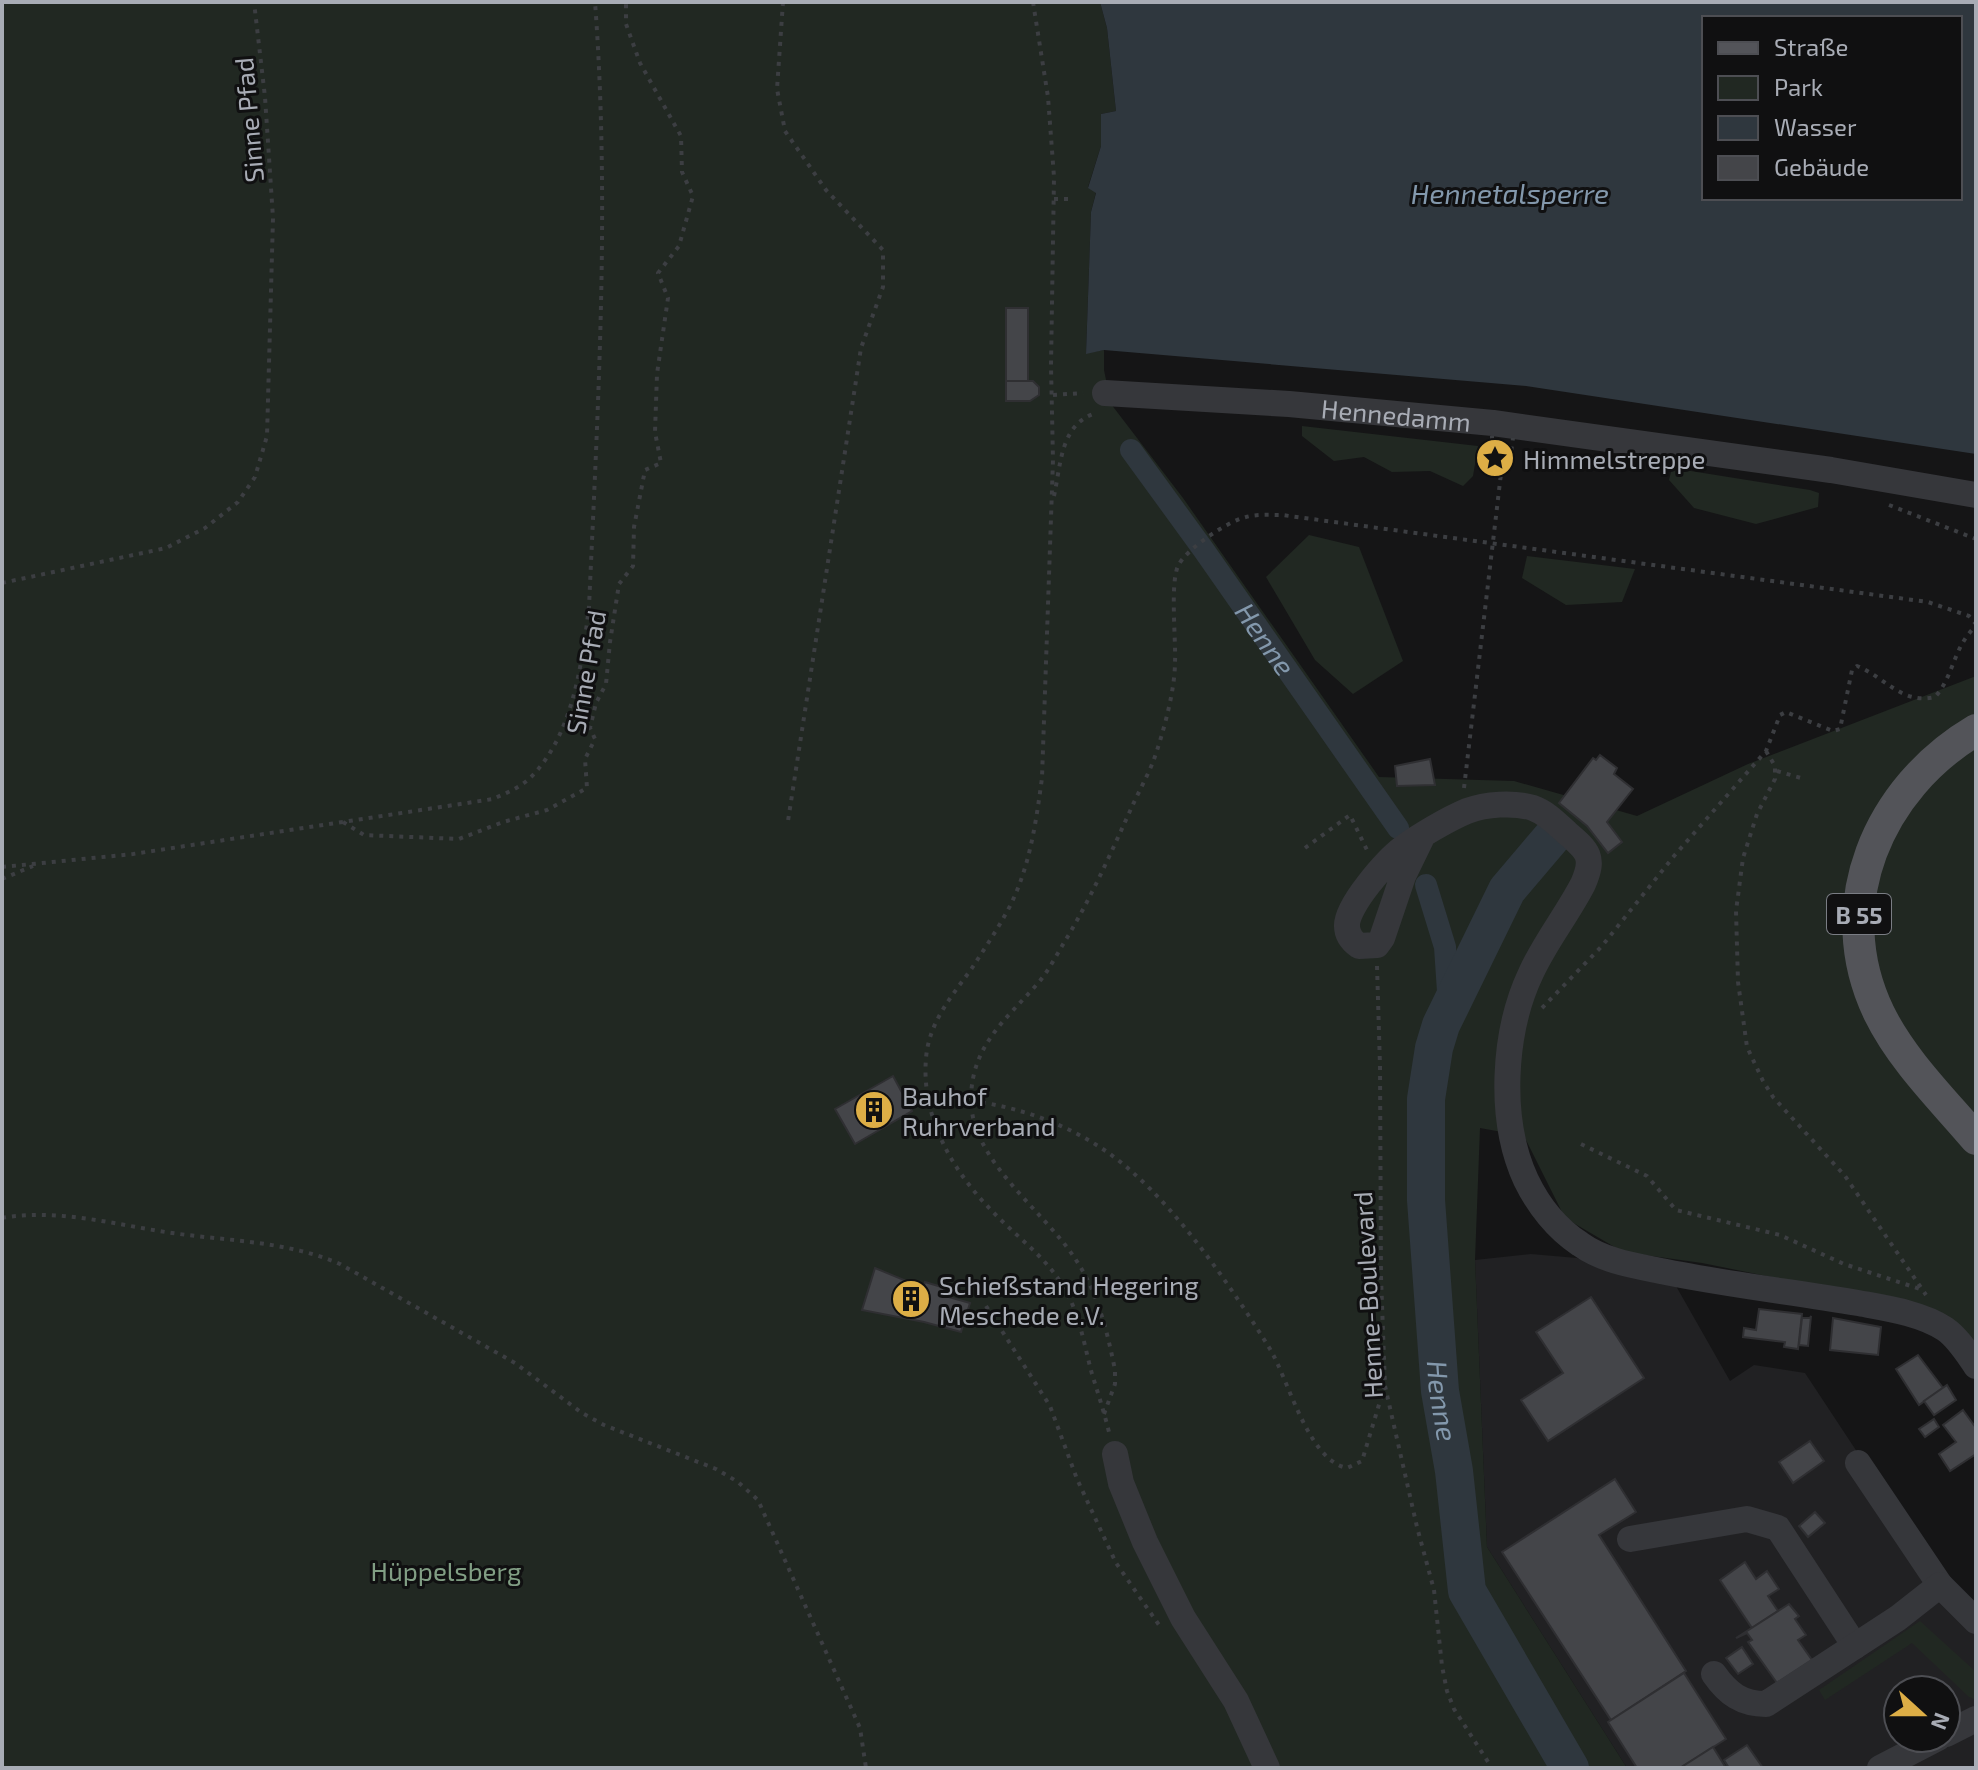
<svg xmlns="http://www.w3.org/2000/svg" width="1978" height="1770" font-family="'Exo 2',sans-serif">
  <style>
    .built { fill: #212123; fill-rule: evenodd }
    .green { fill: #212822 }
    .water { fill: #2f373e; fill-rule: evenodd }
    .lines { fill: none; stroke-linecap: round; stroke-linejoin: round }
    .canal { stroke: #2f373e; stroke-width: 22 }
    .river { stroke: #2f373e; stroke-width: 38 }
    .building { fill: #444549; stroke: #2f2f32; stroke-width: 2 }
    .path { stroke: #3c3e42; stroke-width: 4; stroke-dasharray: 4 6; stroke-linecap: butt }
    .minor { stroke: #36373b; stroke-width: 26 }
    .major { stroke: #535459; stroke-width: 32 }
    .path-bridge { stroke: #3c3e42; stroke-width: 4; stroke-dasharray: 4 6; stroke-linecap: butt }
    .labels { text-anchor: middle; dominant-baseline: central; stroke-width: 6; stroke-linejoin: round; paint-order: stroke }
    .shield { fill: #101011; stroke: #7a7d84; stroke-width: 2 }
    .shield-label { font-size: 24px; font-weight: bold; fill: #a8acb5 }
    .street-label { font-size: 26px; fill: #a8acb5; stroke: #101011 }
    .poi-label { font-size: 26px; fill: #a8acb5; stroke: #101011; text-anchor: start }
    .park-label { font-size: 26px; fill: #819e84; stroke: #101011 }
    .water-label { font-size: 28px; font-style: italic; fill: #8398ac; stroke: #101011 }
  </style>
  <rect width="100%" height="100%" fill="#151516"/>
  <!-- built -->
  <path class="built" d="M1531,1254l46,4 53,18 46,10 54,95 24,-16 51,8 171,259v136h-349l-140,-221 -12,-287zM1898,1690h48v48h-48z"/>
  <!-- green -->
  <g class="green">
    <path d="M2,2h1098l7,26 9,83 -15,3v32l-13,41 8,5 -5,20 -5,141 18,-3v20l7,34 72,94 196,279 135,4 123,35 111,-52 228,-88v669l-51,-37 -223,-45 -79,-11 -58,-34 -41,-82 -44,-8 -5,132 12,287 140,221h-1625z"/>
    <path d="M1302,426l176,20 -5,30 -10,10 -33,-15 -38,1 -28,-15 -30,4 -32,-25z"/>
    <path d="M1672,468l138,22 9,3 -1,14 -62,17 -62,-16 -25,-28z"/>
    <path d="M1309,535l50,12 44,114 -50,33 -38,-34 -49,-83z"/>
    <path d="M1527,556l108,13 -13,33 -56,3 -44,-27z"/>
    <path d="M1920,1621l56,51v28l-7,-3 -57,-54 -87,57 -6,-10z"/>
  </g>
  <!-- water -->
  <path class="water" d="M1100,2h876v452l-450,-68 -422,-36 -18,4 5,-142 5,-19 -8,-5 13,-42v-32l15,-3 -9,-83zM1704,18h256v180h-256z"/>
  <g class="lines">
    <!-- canal -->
    <g class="canal">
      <path id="s1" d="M1131,450l72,99 195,279"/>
      <path d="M1426,885l19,62 4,59"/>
    </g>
    <!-- river -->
    <path class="river" id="s2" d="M1552,837l-45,53 -66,135 -7,23 -8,51v101l14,191 14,80 13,120 103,177"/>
  </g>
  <!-- building -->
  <g class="building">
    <rect x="1006" y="308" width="22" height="73"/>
    <path d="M1006,381h27l6,6v8l-9,6h-24z"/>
    <path d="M1600,755l17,13 -3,6 19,15 -26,33 15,20 -14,11 -21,-27 -28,-23 34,-45 3,2z"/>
    <path d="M1430,759l5,26 -38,1 -2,-20z"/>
    <path d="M893,1076l19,35 -57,33 -20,-35z"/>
    <path d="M875,1268l48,20 2,-6 20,6 -3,7 28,8 -9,29 -37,-10 -62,-12z"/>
    <path d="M1591,1297l53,81 -96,63 -27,-41 42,-27 -27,-41z"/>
    <path d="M1759,1309l43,5 -4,35 -14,-2 1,-5 -42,-5 1,-9 12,2z"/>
    <path d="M1811,1316l-3,30 -9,-1 3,-27h8z"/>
    <path d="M1833,1318l48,9 -3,28 -48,-5z"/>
    <path d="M1918,1355l25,33 -24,17 -23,-36z"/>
    <path d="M1947,1385l9,15 -22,15 -10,-14z"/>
    <path d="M1963,1410l13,18v26l-26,17 -11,-17 17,-12 -13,-17z"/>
    <path d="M1934,1419l5,8 -14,10 -6,-8z"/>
    <path d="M1810,1441l14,20 -31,22 -14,-21z"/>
    <path d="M1615,1479l21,33 -37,23 87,136 -75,49 -109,-168z"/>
    <path d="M1815,1512l10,11 -17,14 -9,-11z"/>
    <path d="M1745,1562l11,17 11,-8 12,18 -11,7 10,15 -26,17 -32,-48z"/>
    <path d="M1789,1604l10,12 -4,3 11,16 -8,5 14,20 -35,23 -29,-41 4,-2 -5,-7 -11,5z"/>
    <path d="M1742,1647l11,17 -15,10 -12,-16z"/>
    <path d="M1684,1673l42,66 -46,29h-43l-29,-46z"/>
    <path d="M1747,1745l16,23h-34l-5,-8z"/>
    <path d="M1713,1747l13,21h-46z"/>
  </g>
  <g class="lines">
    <!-- path -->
    <g class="path">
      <path d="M783,2l-6,87 8,42 41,59 57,60v37l-22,61 -73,473"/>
      <path d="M1033,2l15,95 6,80 -3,189 2,94 -11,318c-6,44 -12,88 -32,128 -11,21 -25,42 -38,62 -20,28 -43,54 -46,90 -5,60 27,114 68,155 24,25 53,45 70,75 16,26 20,57 28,86 6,19 12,38 17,58"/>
      <path d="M1054,199h19"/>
      <path d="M1053,395l30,-2"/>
      <path d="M1054,496c7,-31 6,-72 42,-83"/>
      <path d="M1889,505l87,34"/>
      <path d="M2,583l164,-35 39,-20 33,-26 17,-25 12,-41 6,-218 -8,-121 -11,-95"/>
      <path d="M1766,751l9,15v13l-18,35 -14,44 -7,53 2,71 9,65 16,34 10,16 72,79 81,119"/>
      <path d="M1777,771l24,7"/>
      <path d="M1464,788l40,-340"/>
      <path d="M343,822l21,13 95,4 44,-17 44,-12 40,-22 -2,-29 10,-20 -5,-11 6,-25 10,-19 4,-42 9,-58 14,-18 1,-39 11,-57 16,-7 -6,-31 2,-58 11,-76 -10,-25 21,-27 14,-50 -11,-24 -1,-36 -41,-73 -14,-39v-22"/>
      <path d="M1305,848l45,-33 17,35"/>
      <path d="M2,867l131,-13 360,-55c13,-6 27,-11 38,-22 42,-42 51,-114 58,-170 9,-202 21,-403 6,-605"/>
      <path d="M2,879l31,-13"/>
      <path d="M1377,966l3,100 1,211 4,109 32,141 17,63 8,76 5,25 7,18 38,59"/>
      <path d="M1542,1008l60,-62 72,-90 92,-105 14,-36 6,-3 47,19 7,-2 12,-59 5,-4c28,11 45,39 78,31 19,-21 18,-50 41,-71"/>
      <path d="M972,1101c56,7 116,31 159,70 51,44 103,120 139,178 19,32 38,111 77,119l15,-7 22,-73"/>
      <path d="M1581,1144l66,32 29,34 104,25 64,29 76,25"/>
      <path d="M2,1218c57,-10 114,7 170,15 56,8 115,8 168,31l175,99 67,50 22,12 112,44 22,13 20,18 102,228 6,40"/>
      <path d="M986,1306l64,100 27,73 39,84 43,62"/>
      <path d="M1104,1414l11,-30v-14c-8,-40 -18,-80 -41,-113 -32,-48 -104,-97 -103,-159 1,-54 36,-79 68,-116 10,-12 18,-28 26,-41 25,-41 45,-86 65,-130 7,-16 16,-32 23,-49 10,-28 22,-71 22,-100 1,-23 -5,-78 3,-96 8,-17 50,-45 68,-49 11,-3 24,-2 36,-2l646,87 41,14 7,8"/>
    </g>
    <!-- minor -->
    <g class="minor">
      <path id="s3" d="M1105,393l184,11 204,19 338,47 145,25"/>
      <path d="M1421,839l-18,37 -21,62 -5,7 -18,1c-7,-5 -12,-11 -12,-20 -1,-20 40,-66 56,-78 16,-12 45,-29 64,-37 19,-7 46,-9 66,-3 14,5 24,16 34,25 21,18 28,24 16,51 -16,31 -38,58 -52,89 -28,59 -33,147 -5,207 12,25 31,49 54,64 25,18 57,22 86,28 64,13 128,20 192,31 27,5 63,10 87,26 13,9 22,24 31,37"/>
      <path d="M1115,1454l6,29 24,59 38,76 53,83 31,67"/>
      <path d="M1858,1463l82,122"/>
      <path d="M1630,1539l117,-20 31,9 77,118"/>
      <path d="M1714,1674c14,20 28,30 52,30l132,-86 42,-33 36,36"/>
      <path d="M1946,1734l30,-15"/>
      <path d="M1880,1768l58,-30"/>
    </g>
    <!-- major -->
    <path class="major" d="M1976,730c-98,58 -149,175 -97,283 23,47 63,86 97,126"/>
    <!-- path-bridge -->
    <path class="path-bridge" d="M1492,436v21l3,3h15l3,-22"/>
  </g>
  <!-- icons -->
  <defs>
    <symbol id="sight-disc" viewBox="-11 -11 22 22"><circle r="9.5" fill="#ddae46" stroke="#101011"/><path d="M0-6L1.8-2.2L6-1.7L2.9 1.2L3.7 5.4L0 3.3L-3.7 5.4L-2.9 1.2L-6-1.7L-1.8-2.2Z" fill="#111"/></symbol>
    <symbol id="building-disc" viewBox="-11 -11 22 22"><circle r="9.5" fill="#ddae46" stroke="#101011"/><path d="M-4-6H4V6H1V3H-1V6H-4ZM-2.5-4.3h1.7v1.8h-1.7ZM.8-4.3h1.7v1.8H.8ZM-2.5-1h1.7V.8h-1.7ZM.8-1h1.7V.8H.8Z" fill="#111"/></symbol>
  </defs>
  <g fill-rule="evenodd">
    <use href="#sight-disc" x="1473" y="436" width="44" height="44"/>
    <use href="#building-disc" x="852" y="1088" width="44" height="44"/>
    <use href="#building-disc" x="889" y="1277" width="44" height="44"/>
  </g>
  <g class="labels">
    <!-- shield labels -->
    <rect class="shield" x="1827" y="894" width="64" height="40" rx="6"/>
    <g class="shield-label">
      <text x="1859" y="914">B 55</text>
    </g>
    <!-- street labels -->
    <g class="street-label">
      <text transform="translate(248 120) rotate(-95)">Sinne Pfad</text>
      <text stroke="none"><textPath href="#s3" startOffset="292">Hennedamm</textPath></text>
      <text transform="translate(585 672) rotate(-80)">Sinne Pfad</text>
      <text transform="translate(1367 1295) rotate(-93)">Henne-Boulevard</text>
    </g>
    <!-- poi labels -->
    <g class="poi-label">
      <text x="1523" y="458">Himmelstreppe</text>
      <text x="902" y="1095">Bauhof<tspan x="902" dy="30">Ruhrverband</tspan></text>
      <text x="939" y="1284">Schießstand Hegering<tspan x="939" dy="30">Meschede e.V.</tspan></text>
    </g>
    <!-- park labels -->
    <g class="park-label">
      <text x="446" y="1570">Hüppelsberg</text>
    </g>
    <!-- water labels -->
    <g class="water-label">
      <text x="1510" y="193">Hennetalsperre</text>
      <text stroke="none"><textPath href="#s1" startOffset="232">Henne</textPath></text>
      <text stroke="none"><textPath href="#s2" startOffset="598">Henne</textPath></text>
    </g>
  </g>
  <!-- border -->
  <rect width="1978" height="1770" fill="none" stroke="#a8acb5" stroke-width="8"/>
  <!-- legend -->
  <rect x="1702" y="16" width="260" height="184" fill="#101011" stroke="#4d4e53" stroke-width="2"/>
  <rect x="1718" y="42" width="40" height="12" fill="#535459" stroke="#4d4e53" stroke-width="2"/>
  <text x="1774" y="56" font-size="24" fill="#a8acb5">Straße</text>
  <rect x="1718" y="76" width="40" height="24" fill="#212822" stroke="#4d4e53" stroke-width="2"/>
  <text x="1774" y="96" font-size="24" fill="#a8acb5">Park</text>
  <rect x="1718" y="116" width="40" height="24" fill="#2f373e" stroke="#4d4e53" stroke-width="2"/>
  <text x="1774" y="136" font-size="24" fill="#a8acb5">Wasser</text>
  <rect x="1718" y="156" width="40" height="24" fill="#444549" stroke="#4d4e53" stroke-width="2"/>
  <text x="1774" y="176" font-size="24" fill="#a8acb5">Gebäude</text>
  <!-- north arrow -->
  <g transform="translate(1922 1714) rotate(111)"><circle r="38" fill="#101011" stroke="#4d4e53" stroke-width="2"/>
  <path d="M0-6L14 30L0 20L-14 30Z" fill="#ddae46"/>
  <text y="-12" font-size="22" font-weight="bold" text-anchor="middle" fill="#a8acb5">N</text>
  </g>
</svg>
